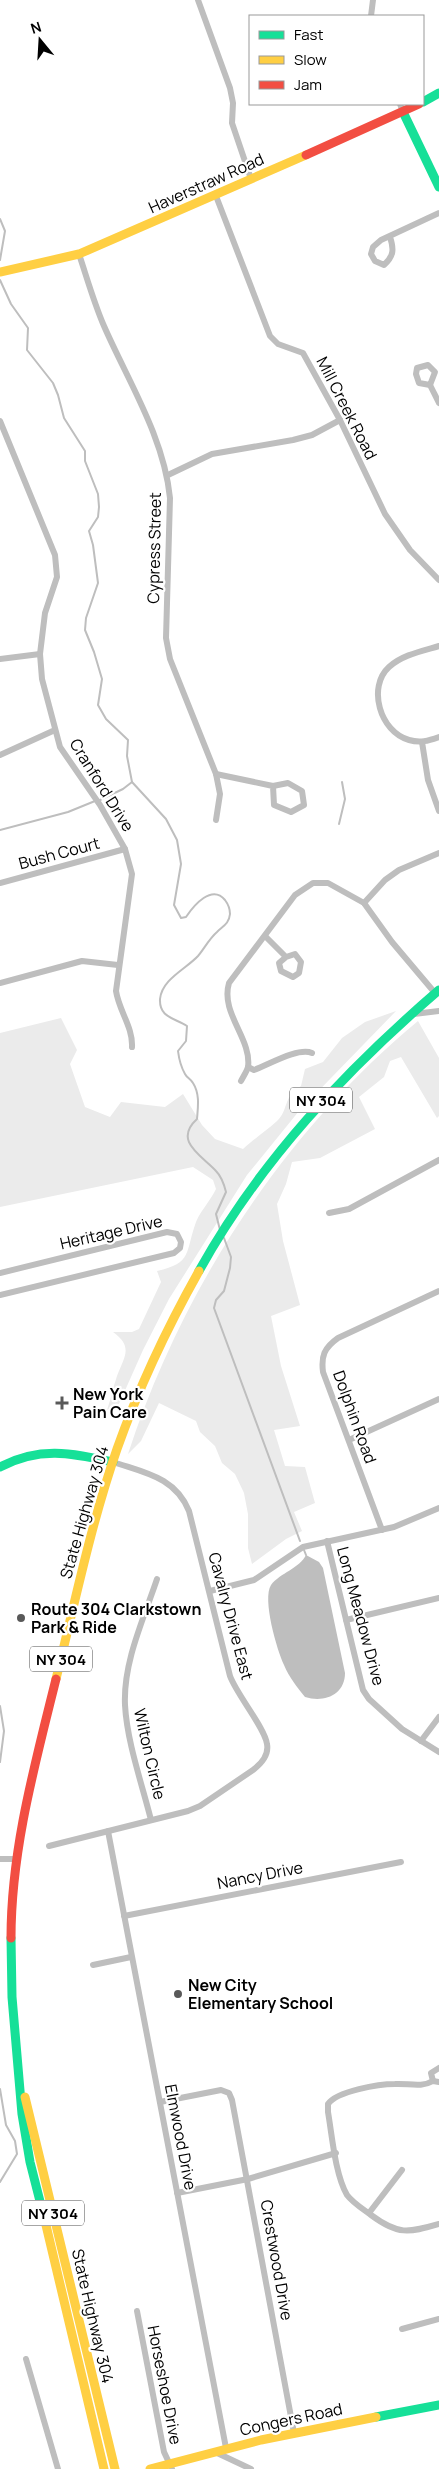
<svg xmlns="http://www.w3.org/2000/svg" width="439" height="2469" font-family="Manrope,sans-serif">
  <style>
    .green { fill: #ebebeb }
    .water { fill: #bebebe }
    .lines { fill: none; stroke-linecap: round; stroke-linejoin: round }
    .stream { stroke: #bebebe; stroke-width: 2 }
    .street { stroke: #bebebe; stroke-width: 6 }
    .fast { stroke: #16e098; stroke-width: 9 }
    .slow { stroke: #ffcf43; stroke-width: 9 }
    .jam { stroke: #f24e42; stroke-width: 9 }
    .poi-dot { fill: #595959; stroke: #fff; stroke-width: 2 }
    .labels { text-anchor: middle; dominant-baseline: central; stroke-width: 4.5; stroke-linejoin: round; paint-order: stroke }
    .shield { fill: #fff; stroke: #4c4c4c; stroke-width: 1 }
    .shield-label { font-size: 15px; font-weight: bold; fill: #000 }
    .street-label { font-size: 16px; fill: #000; stroke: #fff }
    .poi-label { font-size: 16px; font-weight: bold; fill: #000; stroke: #fff; text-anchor: start }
  </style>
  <rect width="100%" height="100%" fill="#fff"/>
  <!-- green -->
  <g class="green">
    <path d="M396,1011l-97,100 -52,64 -78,124 -26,51 -24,54 -12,6c4,-11 6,-23 10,-34 7,-19 17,-29 -4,-44h19l7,-3 22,-47 -4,-11c36,-8 28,-19 39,-49 5,-12 15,-22 20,-33l-3,-9 -20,-13 -193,40v-174l61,-15 16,32 -7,14 15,43 25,10 11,-15 44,5 18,-13 19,31 13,14 28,10c12,-11 23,-18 34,-28 12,-11 5,-23 24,-35l4,-17 18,-7 19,-24 23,-16z"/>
    <path d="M418,1021l21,37v58l-2,2 -36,-61 -11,4 -6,16 -25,20 16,32 -55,29 -28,4 -6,22 -9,20 6,37 17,64 -29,11 10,50 19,60 -26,4 11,36 20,1 10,36 -21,9 8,19 -16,8 -34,25 -4,-16v-34l-4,-21 -9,-19 -13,-11 -7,-17 -15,-14 -4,-11 -37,-18 -18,38 -13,13c54,-166 156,-322 290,-433z"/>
  </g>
  <!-- water -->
  <path class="water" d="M306,1555l13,7 4,6 22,105c0,22 -21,30 -40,24 -8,-10 -16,-20 -21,-32 -7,-15 -22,-66 -13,-80 9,-12 29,-17 35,-30z"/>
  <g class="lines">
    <!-- stream -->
    <g class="stream">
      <path d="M0,219l5,12 -5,29"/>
      <path d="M0,280l11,24 17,24 -1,22 26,33 5,12 6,23 21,33v10l13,33 1,13 -1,10 -9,14 4,14 5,38 -12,35 -1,12 9,22 8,27 -4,26 8,14 22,21 -1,16 5,26"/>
      <path d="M132,782l34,37 11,21 4,24 -7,41 7,13 5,-1c8,-12 26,-33 39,-17 3,4 5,9 5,14 -1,10 -7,12 -13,18 -8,7 -13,17 -19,24 -12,13 -36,23 -38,43 -1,19 15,19 27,27l-1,15 -8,10c1,8 3,16 7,23 2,4 6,5 8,9 7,11 5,24 4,36 -24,22 4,36 19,52 6,6 8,13 10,21l-10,22 4,16"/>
      <path d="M100,800l23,-11 9,-7"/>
      <path d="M339,824l6,-25 -3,-17"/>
      <path d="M0,830l68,-18 27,-11"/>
      <path d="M224,1238l7,19 -1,11 -6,23 -8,9 -2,8 86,233"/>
      <path d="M304,1550l2,5"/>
      <path d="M0,1706l4,25 -4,31"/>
      <path d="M0,2089l6,36 9,16 2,13 -17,28"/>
    </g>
    <!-- street -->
    <g class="street">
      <path d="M198,0l32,88 3,15 -1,20 19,56"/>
      <path d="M371,16l2,-16"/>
      <path d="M400,104l3,8"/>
      <path d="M216,196l54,140 8,8 25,9 37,67 45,94 25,36 29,30"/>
      <path d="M390,237c4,12 4,19 -6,28l-9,-4 -4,-7 2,-7 8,-7 58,-27"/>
      <path d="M79,254c8,24 15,49 25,72 24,55 60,111 66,172l-4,140 4,21 46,115 4,20 -4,26"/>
      <path d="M428,365l7,7 -5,13 -11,-2 -3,-9 1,-6z"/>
      <path d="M430,385l9,18"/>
      <path d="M0,421l55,134 2,22 -12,36 -5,41 2,25 18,68 40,58 25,44 7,25 -16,117c3,20 17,36 16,56"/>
      <path d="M168,475l44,-21 81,-14 19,-5 28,-15"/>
      <path d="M439,646c-17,5 -37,9 -50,21 -22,20 -9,65 20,73 11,3 19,1 30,-3"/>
      <path d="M0,659l40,-5"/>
      <path d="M422,742l6,38 11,31"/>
      <path d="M0,755l55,-25"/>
      <path d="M216,774l57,12 15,-3 14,8 2,14 -13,7 -17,-7 -1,-19"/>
      <path d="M0,883l125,-34"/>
      <path d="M364,903l21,-23 14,-10 40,-17"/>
      <path d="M265,936l21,21 9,-3 6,8 -2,11 -6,4 -12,-6 -2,-8 7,-6"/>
      <path d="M0,983l82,-22 36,4"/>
      <path d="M414,1014l25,-3"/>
      <path d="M248,1067l6,3c14,-5 44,-23 58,-17"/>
      <path d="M241,1081c2,-4 6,-10 7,-14 4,-28 -28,-54 -19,-84l66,-88 18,-12h15l36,20 28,39 43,51"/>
      <path d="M329,1213l20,-4 90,-49"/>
      <path d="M0,1273l167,-41 10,2 4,8 -1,6 -6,5 -174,42"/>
      <path d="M349,1440l90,-41"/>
      <path d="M382,1530l-59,-158c-2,-16 1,-24 15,-34l101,-47"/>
      <path d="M327,1541l36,149 6,9 33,30 37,23"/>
      <path d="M210,1591l44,-11 49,-33 91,-20 45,-19"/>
      <path d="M346,1620l93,-22"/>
      <path d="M421,1741l18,-24"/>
      <path d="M151,1820c-9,-36 -24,-78 -26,-115 -2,-43 19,-87 32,-126"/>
      <path d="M108,1831l118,617"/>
      <path d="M49,1846l139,-35 12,-5 53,-36c8,-6 16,-15 14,-26 -2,-16 -30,-49 -37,-68l-41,-165c-14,-34 -44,-38 -76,-49"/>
      <path d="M0,1859h17"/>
      <path d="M124,1916l277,-54"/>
      <path d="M93,1965l38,-8"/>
      <path d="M433,2081l-2,-8 8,-5"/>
      <path d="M439,2082l-6,-1c-12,7 -25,2 -38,3 -16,0 -58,7 -67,20v8c4,23 7,62 19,83 6,8 16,14 24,20 27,20 37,18 68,9"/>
      <path d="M160,2102l61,-12 8,3 3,7 62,333"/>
      <path d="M177,2193l71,-14 88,-26"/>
      <path d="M369,2213l33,-43"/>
      <path d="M137,2311l27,141 8,17"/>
      <path d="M402,2329l37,-10"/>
      <path d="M26,2359l32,110"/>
      <path d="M215,2452l36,17"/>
    </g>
    <!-- fast -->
    <g class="fast">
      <path d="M423,102l16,-9"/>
      <path d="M403,112l36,75"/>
      <path d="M199,1271c61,-110 146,-200 240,-281"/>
      <path d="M0,1467c40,-21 71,-14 113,-5"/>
      <path d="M11,1938l1,59 10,117 8,48 15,59"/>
      <path d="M376,2417l63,-12"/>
    </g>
    <!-- slow -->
    <g class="slow">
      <path d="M0,272l79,-18 227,-99"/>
      <path d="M56,1679c19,-77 35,-155 61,-230 22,-62 50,-121 82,-178"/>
      <path d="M25,2097l90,372"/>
      <path d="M45,2221l59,248"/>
      <path d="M150,2469l111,-29 115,-23"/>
    </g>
    <!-- jam -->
    <g class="jam">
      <path d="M306,155l113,-51"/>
      <path d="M11,1938c0,-88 24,-174 45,-259"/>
    </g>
  </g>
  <!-- markers -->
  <g class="poi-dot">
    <path d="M59.5 1395.5h5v5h5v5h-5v5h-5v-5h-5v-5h5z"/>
    <circle cx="21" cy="1618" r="5"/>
    <circle cx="178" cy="1994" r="5"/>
  </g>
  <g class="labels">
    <!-- shield labels -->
    <g class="shield">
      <rect x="290" y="1087.5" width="62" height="25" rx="4"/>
      <rect x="30" y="1646.5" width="62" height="25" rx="4"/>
      <rect x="22" y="2200.5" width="62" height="25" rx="4"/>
    </g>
    <g class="shield-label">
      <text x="321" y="1100">NY 304</text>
      <text x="61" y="1659">NY 304</text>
      <text x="53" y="2213">NY 304</text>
    </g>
    <!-- street labels -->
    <g class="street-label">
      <text transform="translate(206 183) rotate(-24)">Haverstraw Road</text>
      <text transform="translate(347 408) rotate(63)">Mill Creek Road</text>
      <text transform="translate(154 548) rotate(-89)">Cypress Street</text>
      <text transform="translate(102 785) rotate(58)">Cranford Drive</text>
      <text transform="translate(59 853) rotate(-15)">Bush Court</text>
      <text transform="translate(111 1232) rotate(-13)">Heritage Drive</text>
      <text transform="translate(355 1417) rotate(70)">Dolphin Road</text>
      <text transform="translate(84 1512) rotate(-74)">State Highway 304</text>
      <text transform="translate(231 1616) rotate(75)">Cavalry Drive East</text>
      <text transform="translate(361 1616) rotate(75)">Long Meadow Drive</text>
      <text transform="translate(150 1754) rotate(77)">Wilton Circle</text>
      <text transform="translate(260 1875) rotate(-11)">Nancy Drive</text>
      <text transform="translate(181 2137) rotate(79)">Elmwood Drive</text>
      <text transform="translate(277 2260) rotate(80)">Crestwood Drive</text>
      <text transform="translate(93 2316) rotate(77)">State Highway 304</text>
      <text transform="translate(165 2385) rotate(79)">Horseshoe Drive</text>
      <text transform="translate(291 2419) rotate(-12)">Congers Road</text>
    </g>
    <!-- poi labels -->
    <g class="poi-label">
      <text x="73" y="1394">New York<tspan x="73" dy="18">Pain Care</tspan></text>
      <text x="31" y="1609">Route 304 Clarkstown<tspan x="31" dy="18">Park &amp; Ride</tspan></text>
      <text x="188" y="1985">New City<tspan x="188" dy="18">Elementary School</tspan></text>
    </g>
  </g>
  <!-- legend -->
  <rect x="249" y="15" width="175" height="90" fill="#ffffff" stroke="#999999"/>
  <rect x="259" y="31" width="25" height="8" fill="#16e098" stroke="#999999"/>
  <text x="294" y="40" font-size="15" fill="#000000">Fast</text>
  <rect x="259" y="56" width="25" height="8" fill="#ffcf43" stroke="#999999"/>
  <text x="294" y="65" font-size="15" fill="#000000">Slow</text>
  <rect x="259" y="81" width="25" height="8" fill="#f24e42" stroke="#999999"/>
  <text x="294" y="90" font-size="15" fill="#000000">Jam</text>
  <!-- north arrow -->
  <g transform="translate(40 40) rotate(342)" stroke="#ffffff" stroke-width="4" paint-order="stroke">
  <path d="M0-4L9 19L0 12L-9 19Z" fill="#000000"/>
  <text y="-8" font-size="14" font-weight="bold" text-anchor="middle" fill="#000000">N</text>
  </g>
</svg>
